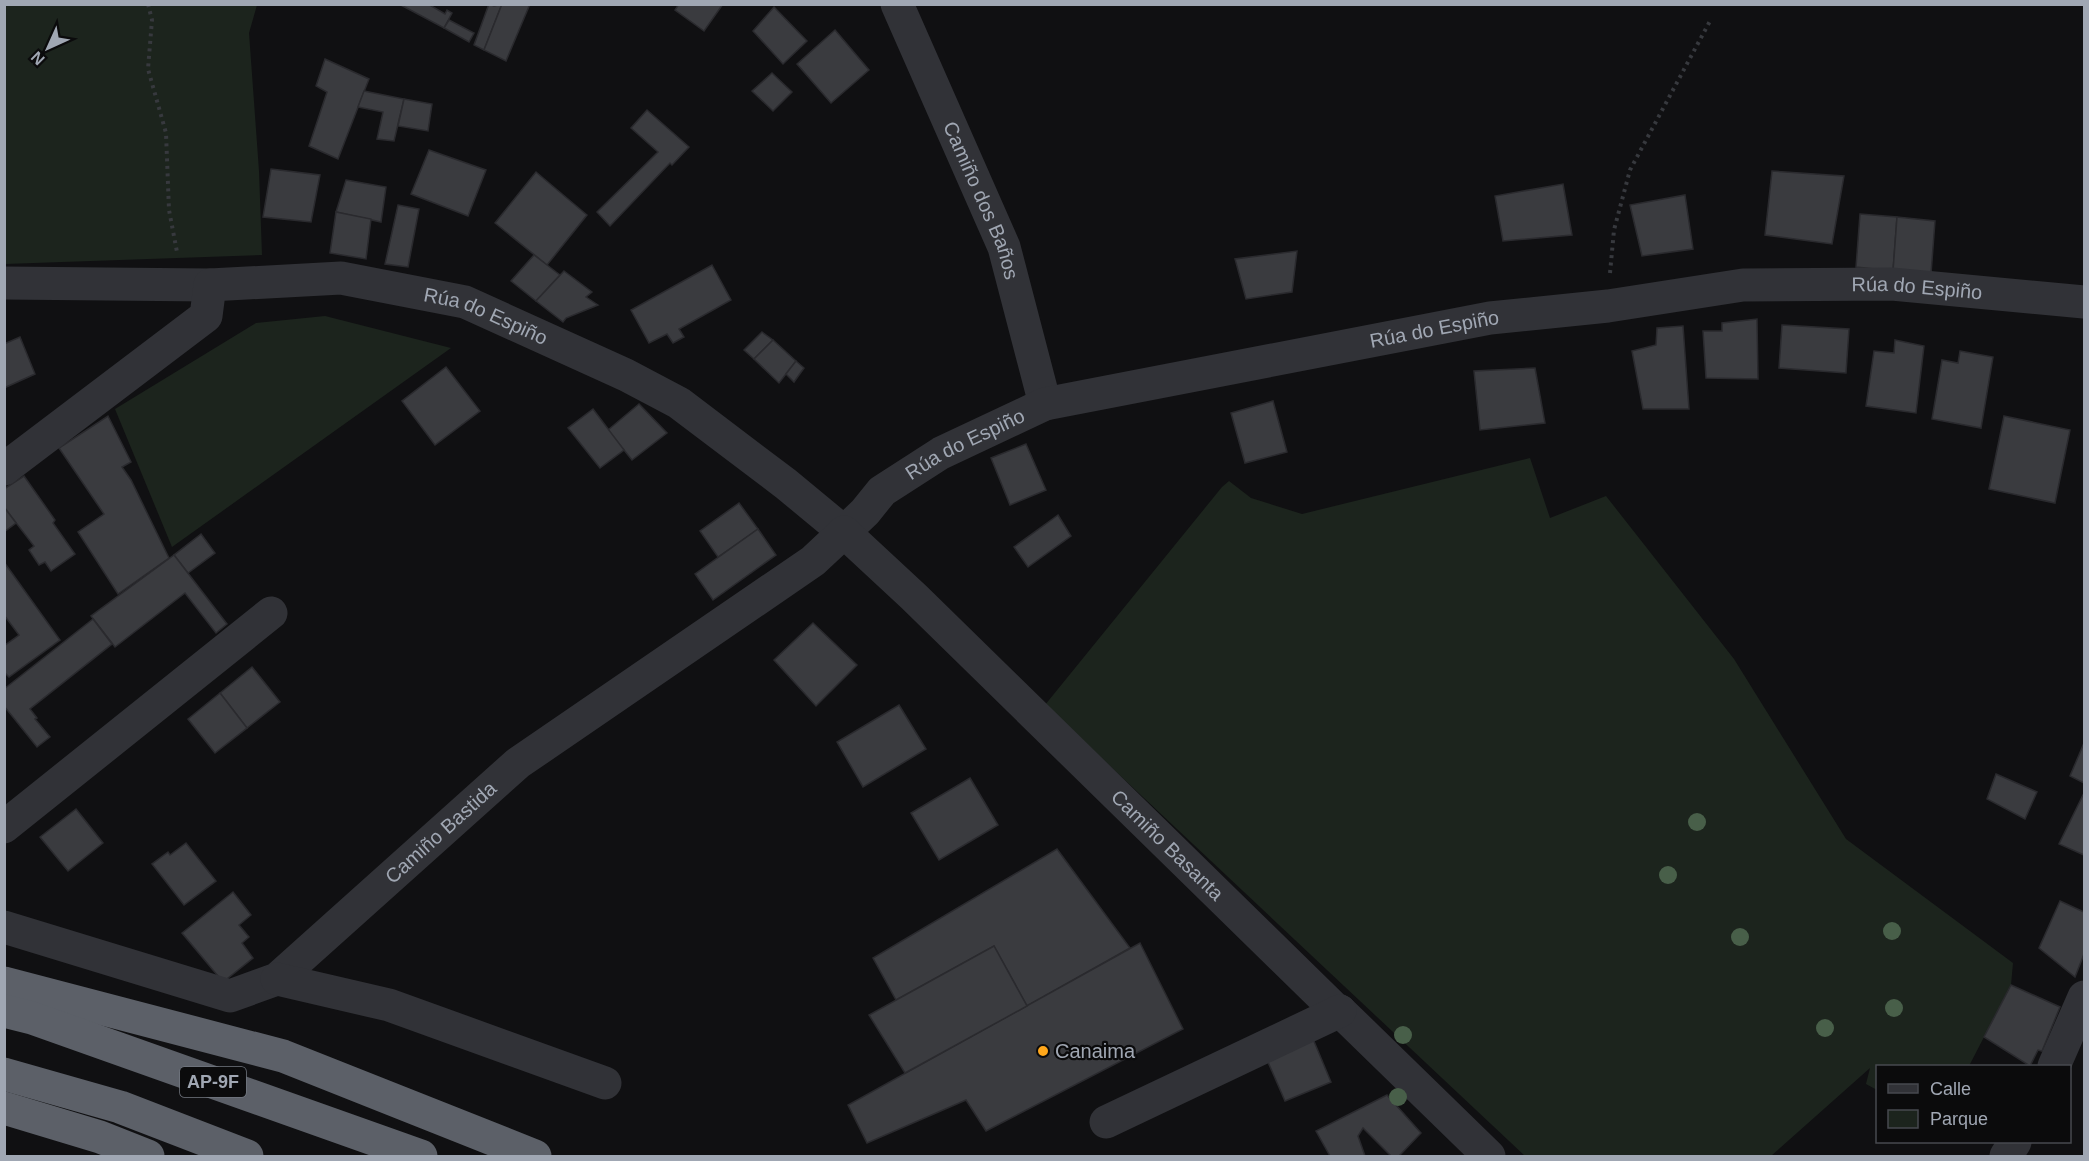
<svg xmlns="http://www.w3.org/2000/svg" width="2089" height="1161" font-family="Helvetica,sans-serif">
  <style>
    .green { fill: #1c241d }
    .building { fill: #3a3b3f; stroke: #2a2a2e; stroke-width: 1.5 }
    .lines { fill: none; stroke-linecap: round; stroke-linejoin: round }
    .path { stroke: #37393e; stroke-width: 4; stroke-dasharray: 3 4.5; stroke-linecap: butt }
    .minor { stroke: #313237; stroke-width: 33 }
    .highway { stroke: #5c6068; stroke-width: 33 }
    .tree { fill: #485f49 }
    .poi-dot { fill: #ffa71b; stroke: #0b0b0c; stroke-width: 2 }
    .labels { text-anchor: middle; dominant-baseline: central; stroke-width: 4.5; stroke-linejoin: round; paint-order: stroke }
    .shield { fill: #0b0b0c; stroke: #737881; stroke-width: 1.5 }
    .shield-label { font-size: 18px; font-weight: bold; fill: #a0a7b3 }
    .street-label { font-size: 20px; fill: #a0a7b3; stroke: #0b0b0c }
    .poi-label { font-size: 20px; fill: #a0a7b3; stroke: #0b0b0c; text-anchor: start }
  </style>
  <rect width="100%" height="100%" fill="#101012"/>
  <!-- green -->
  <g class="green">
    <path d="M4,5h253l-8,28 10,138 3,84 -257,9z"/>
    <path d="M325,316l126,32 -279,199 -57,-138 141,-86z"/>
    <path d="M1530,458l20,60 56,-22 128,163 112,180 167,124 -2,22 -42,81h-91l-1,24 -11,-6 4,-16 -99,88h-246l-480,-451 177,-218 7,-6 22,17 51,16z"/>
  </g>
  <!-- building -->
  <g class="building">
    <path d="M399,4h29l17,10 2,-4 5,3 -8,15z"/>
    <path d="M489,4l5,2 8,-2 -18,46 -10,-5z"/>
    <path d="M502,4h28l-24,57 -22,-11z"/>
    <path d="M679,4h44l-19,27 -29,-21z"/>
    <path d="M774,7l33,34 -24,23 -30,-33z"/>
    <path d="M449,20l25,13 -5,9 -25,-14z"/>
    <path d="M835,30l34,40 -38,33 -34,-39z"/>
    <path d="M325,59l44,20 -31,80 -29,-13 18,-54 -11,-6z"/>
    <path d="M772,73l20,19 -19,19 -21,-20z"/>
    <path d="M364,91l40,8 -10,42 -17,-2 6,-27 -25,-5z"/>
    <path d="M404,99l28,5 -4,27 -30,-5z"/>
    <path d="M647,110l42,37 -17,18 -2,-2 -60,63 -13,-14 61,-60 -27,-24z"/>
    <path d="M429,150l57,20 -18,46 -57,-22z"/>
    <path d="M271,169l49,6 -9,47 -48,-5z"/>
    <path d="M1772,171l72,5 -12,68 -67,-9z"/>
    <path d="M536,172l51,43 -40,50 -52,-42z"/>
    <path d="M346,180l40,7 -5,35 -45,-10z"/>
    <path d="M1563,184l9,51 -69,6 -8,-45z"/>
    <path d="M1685,195l8,54 -51,7 -12,-51z"/>
    <path d="M398,205l21,4 -11,58 -23,-3z"/>
    <path d="M336,212l35,7 -5,40 -36,-6z"/>
    <path d="M1860,214l37,3 -4,54 -37,-4z"/>
    <path d="M1897,217l38,4 -4,53 -38,-3z"/>
    <path d="M1297,251l-5,41 -46,7 -11,-40z"/>
    <path d="M534,255l26,20 -24,26 -25,-20z"/>
    <path d="M712,265l19,35 -52,29 5,8 -11,6 -6,-9 -18,9 -18,-33z"/>
    <path d="M564,271l28,21 -6,5 12,8 -32,13 -3,4 -27,-21z"/>
    <path d="M1757,319l1,60 -52,-1 -3,-47h19v-8z"/>
    <path d="M1782,325l67,4 -3,44 -67,-5z"/>
    <path d="M1683,326l6,83h-46l-11,-58 24,-6 1,-17z"/>
    <path d="M762,332l11,8 -19,19 -10,-9z"/>
    <path d="M20,337l15,37 -31,14v-44z"/>
    <path d="M773,340l23,21 -17,22 -25,-24z"/>
    <path d="M1895,340l29,6 -8,67 -50,-7 8,-55 20,2z"/>
    <path d="M1960,351l33,6 -12,71 -49,-9 10,-59 16,3z"/>
    <path d="M796,361l8,7 -10,14 -8,-8z"/>
    <path d="M446,367l34,44 -45,34 -33,-44z"/>
    <path d="M1535,368l10,55 -65,7 -6,-59z"/>
    <path d="M1273,401l14,51 -42,11 -14,-50z"/>
    <path d="M639,404l28,29 -35,27 -24,-30z"/>
    <path d="M593,409l31,41 -24,18 -32,-40z"/>
    <path d="M108,416l23,46 -9,5 9,13 38,78 -51,36 -40,-62 26,-18 -45,-66z"/>
    <path d="M2004,416l66,14 -15,73 -66,-14z"/>
    <path d="M1026,444l20,46 -36,15 -19,-47z"/>
    <path d="M24,476l31,44 -2,3 22,31 -24,17 -6,-9 -6,3 -10,-15 5,-4 -30,-39v-18z"/>
    <path d="M739,503l19,26 -40,28 -18,-26z"/>
    <path d="M4,507l12,16 -12,9z"/>
    <path d="M1058,515l13,21 -43,31 -14,-20z"/>
    <path d="M758,529l18,26 -63,45 -18,-26z"/>
    <path d="M201,534l14,19 -27,20 -14,-18z"/>
    <path d="M174,555l53,69 -11,9 -31,-40 -70,54 -24,-31z"/>
    <path d="M4,562l56,78 -51,37 -5,-5v-26l15,-11 -15,-20z"/>
    <path d="M93,619l19,25 -82,65 7,9 -2,1 15,18 -13,10 -33,-41v-17z"/>
    <path d="M813,623l44,42 -41,41 -42,-46z"/>
    <path d="M252,667l28,35 -33,26 -27,-35z"/>
    <path d="M220,693l27,35 -32,25 -27,-34z"/>
    <path d="M899,705l27,44 -63,38 -26,-45z"/>
    <path d="M2084,743v40l-14,-7z"/>
    <path d="M1996,774l41,18 -12,27 -38,-20z"/>
    <path d="M970,778l28,47 -59,35 -28,-47z"/>
    <path d="M2083,795l1,1v59l-25,-11z"/>
    <path d="M76,809l27,34 -35,28 -28,-34z"/>
    <path d="M186,843l30,38 -32,24 -32,-41 16,-12 2,3z"/>
    <path d="M1057,849l73,99 -103,58 -33,-60 -98,54 -23,-42z"/>
    <path d="M233,892l18,23 -12,10 10,12 -7,6 11,15 -30,24 -41,-49z"/>
    <path d="M2060,901l24,11v42l-9,23 -36,-29z"/>
    <path d="M1140,943l43,86 -197,102 -20,-31 -99,43 -19,-38z"/>
    <path d="M994,946l33,60 -122,67 -36,-58z"/>
    <path d="M2011,985l49,22 -18,44 -4,-1 -8,16 -46,-29z"/>
    <path d="M1311,1034l20,48 -46,19 -21,-48z"/>
    <path d="M1387,1095l34,38 -22,23h-8l-28,-28 -5,8 7,20h-35l-14,-25z"/>
  </g>
  <g class="lines">
    <!-- path -->
    <g class="path">
      <path d="M148,4l4,16 -4,49 18,64 3,77 8,42"/>
      <path d="M1610,273l4,-43 16,-60 80,-149"/>
    </g>
    <!-- minor -->
    <g class="minor">
      <path id="s1" d="M897,4l107,243 41,157"/>
      <path d="M4,283l206,2"/>
      <path id="s2" d="M4,469l202,-153 4,-31 131,-7 124,24 161,73 53,28 107,81 58,48 21,-20 17,-21 59,-38 104,-49 445,-86 118,-12 135,-21 149,-1 192,18"/>
      <path d="M4,827l267,-214"/>
      <path id="s3" d="M4,927l226,69 47,-17 241,-216 295,-202 31,-29 70,65 420,411 6,3 149,145"/>
      <path d="M277,979l112,26 216,78"/>
      <path d="M2054,1066l30,-69"/>
      <path d="M1106,1122l234,-111"/>
      <path d="M2006,1156l9,-14"/>
    </g>
    <!-- highway -->
    <g class="highway">
      <path d="M4,983l279,73 252,100"/>
      <path d="M4,1011l28,7 389,138"/>
      <path d="M4,1074l116,33 127,49"/>
      <path d="M4,1108l96,29 48,19"/>
    </g>
  </g>
  <!-- trees -->
  <g class="tree">
    <circle cx="1697" cy="822" r="9"/>
    <circle cx="1668" cy="875" r="9"/>
    <circle cx="1892" cy="931" r="9"/>
    <circle cx="1740" cy="937" r="9"/>
    <circle cx="1894" cy="1008" r="9"/>
    <circle cx="1825" cy="1028" r="9"/>
    <circle cx="1403" cy="1035" r="9"/>
    <circle cx="1398" cy="1097" r="9"/>
  </g>
  <!-- markers -->
  <circle class="poi-dot" cx="1043" cy="1051" r="6"/>
  <g class="labels">
    <!-- shield labels -->
    <rect class="shield" x="180" y="1067" width="66" height="30" rx="4.5"/>
    <g class="shield-label">
      <text x="213" y="1082">AP-9F</text>
    </g>
    <!-- street labels -->
    <g class="street-label">
      <text stroke="none"><textPath href="#s1" startOffset="214">Camiño dos Baños</textPath></text>
      <text stroke="none"><textPath href="#s2" startOffset="2112">Rúa do Espiño</textPath></text>
      <text stroke="none"><textPath href="#s2" startOffset="566">Rúa do Espiño</textPath></text>
      <text stroke="none"><textPath href="#s2" startOffset="1626">Rúa do Espiño</textPath></text>
      <text stroke="none"><textPath href="#s2" startOffset="1140">Rúa do Espiño</textPath></text>
      <text stroke="none"><textPath href="#s3" startOffset="506">Camiño Bastida</textPath></text>
      <text stroke="none"><textPath href="#s3" startOffset="1460">Camiño Basanta</textPath></text>
    </g>
    <!-- poi labels -->
    <g class="poi-label">
      <text x="1055" y="1051">Canaima</text>
    </g>
  </g>
  <!-- border -->
  <rect width="2089" height="1161" fill="none" stroke="#a0a7b3" stroke-width="12"/>
  <!-- legend -->
  <rect x="1876" y="1065" width="195" height="78" fill="#0b0b0c" stroke="#47494f" stroke-width="1.5"/>
  <rect x="1888" y="1084" width="30" height="9" fill="#313237" stroke="#47494f" stroke-width="1.5"/>
  <text x="1930" y="1095" font-size="18" fill="#a0a7b3">Calle</text>
  <rect x="1888" y="1110" width="30" height="18" fill="#1c241d" stroke="#47494f" stroke-width="1.5"/>
  <text x="1930" y="1125" font-size="18" fill="#a0a7b3">Parque</text>
  <!-- north arrow -->
  <g transform="translate(48 48) rotate(225)" stroke="#0b0b0c" stroke-width="4.5" paint-order="stroke">
  <path d="M0-4.5L10 22L0 15L-10 22Z" fill="#a0a7b3"/>
  <text y="-9" font-size="16" font-weight="bold" text-anchor="middle" fill="#a0a7b3">N</text>
  </g>
</svg>
